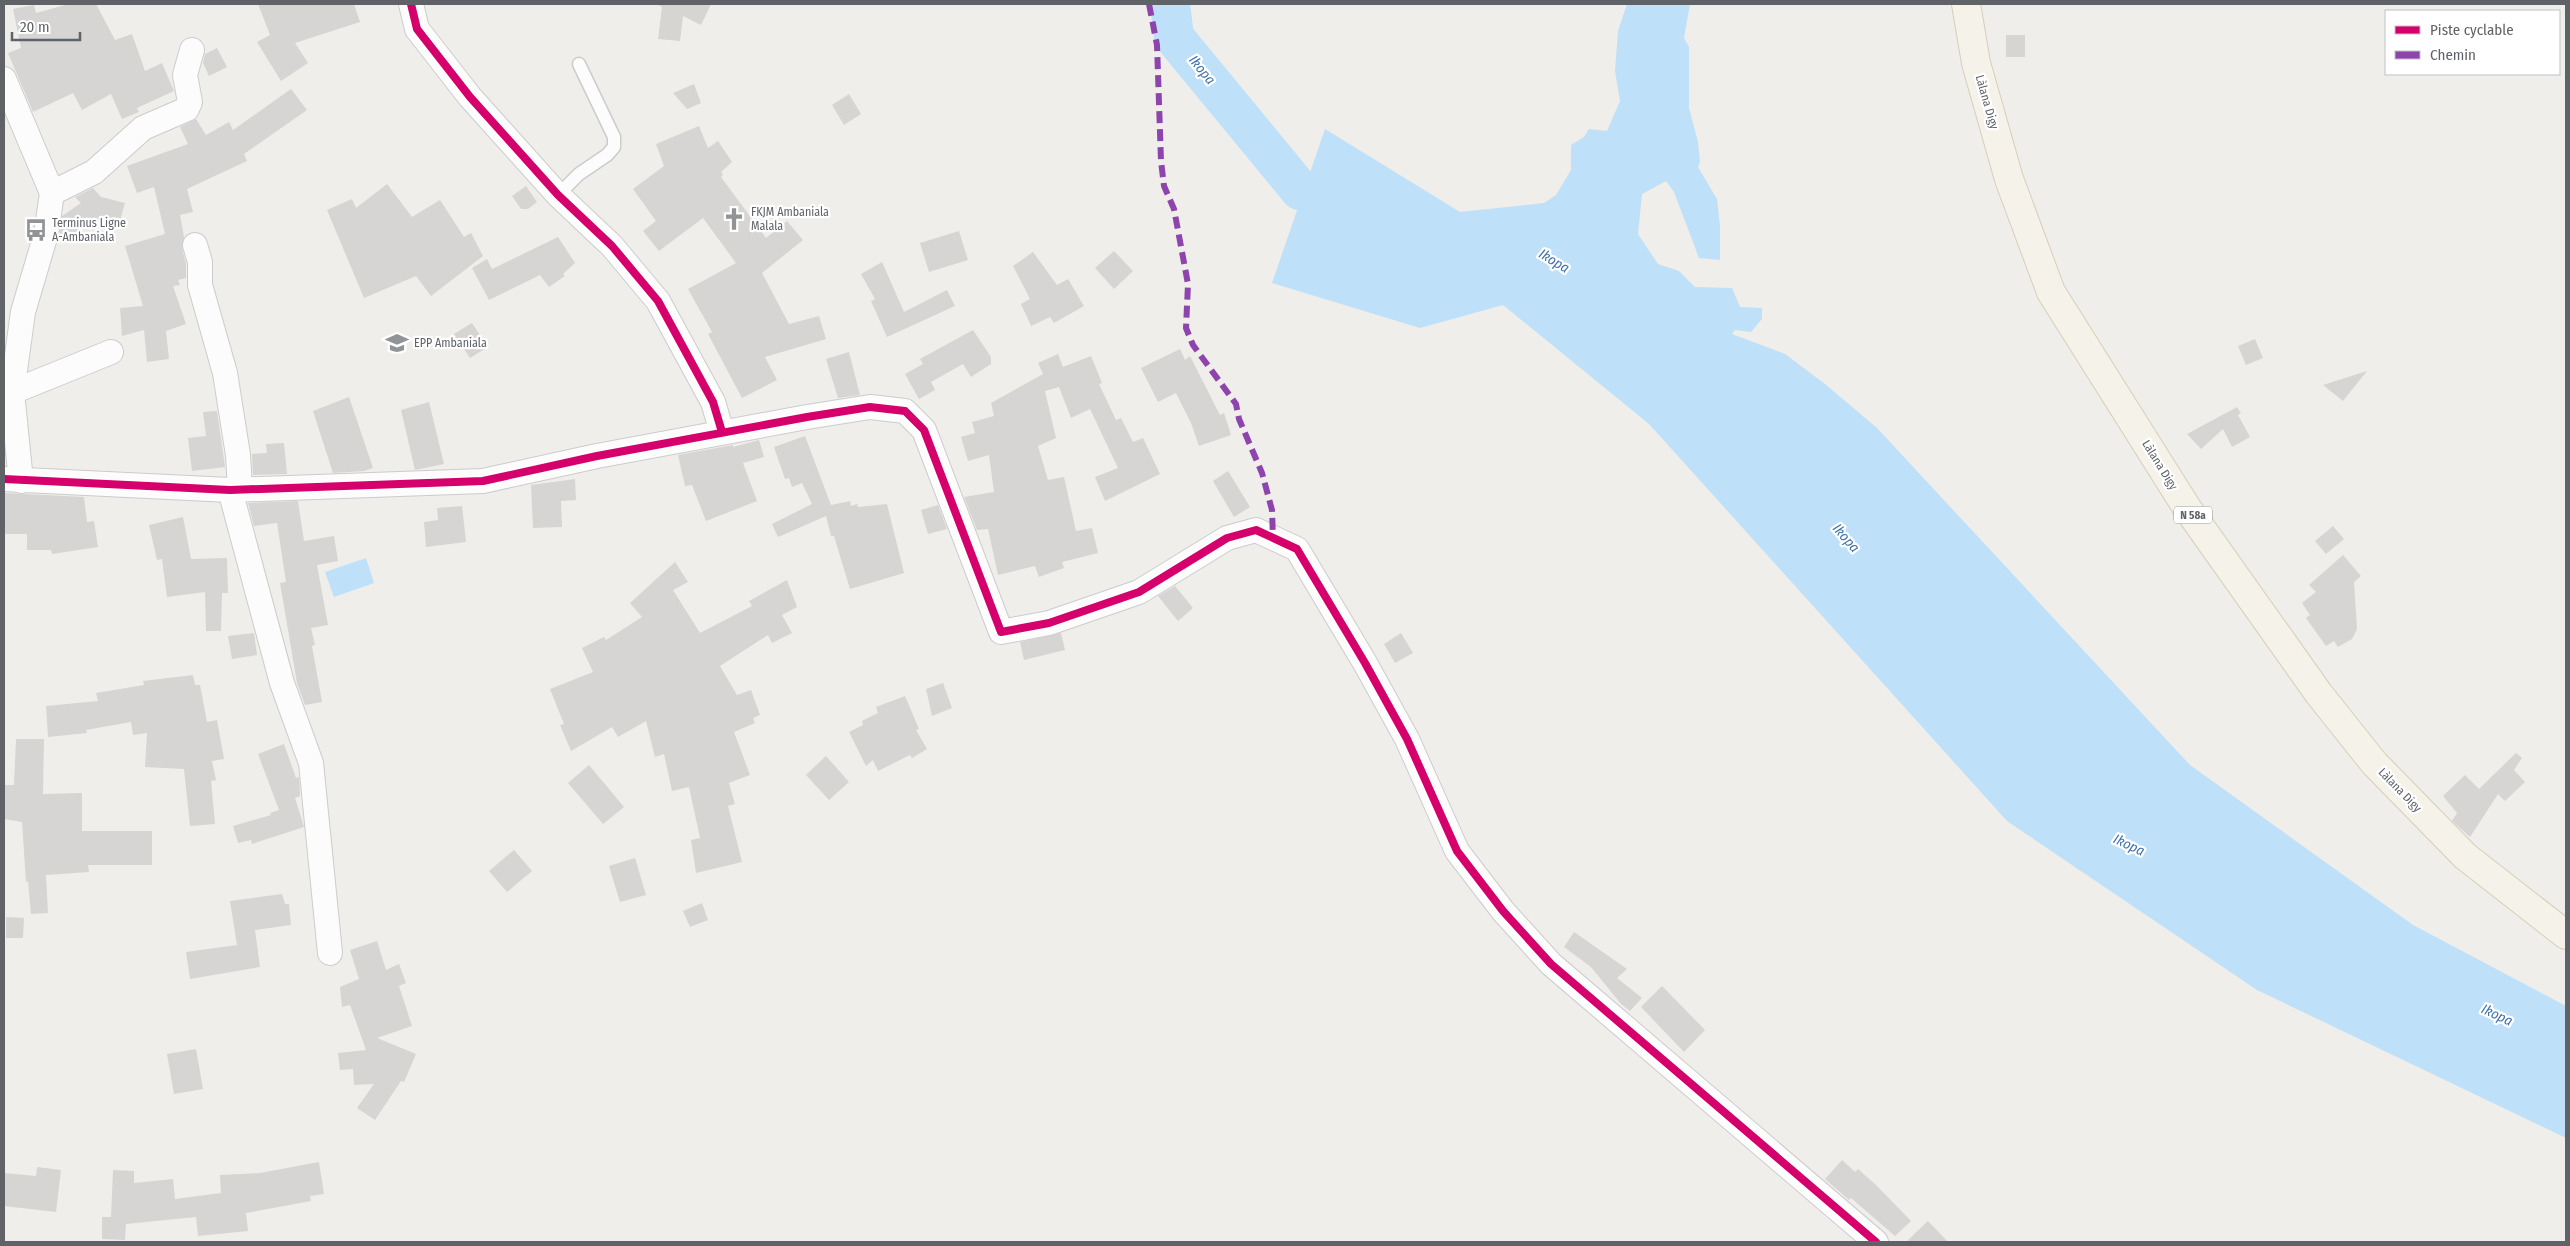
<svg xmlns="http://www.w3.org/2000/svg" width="2570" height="1246" font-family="'Fira Sans Condensed',sans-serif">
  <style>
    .water { fill: #bfe0f9 }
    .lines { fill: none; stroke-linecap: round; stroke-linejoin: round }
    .river { stroke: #bfe0f9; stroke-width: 40 }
    .building { fill: #d6d5d3 }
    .lane-casing { stroke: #cbcccc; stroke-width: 15 }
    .street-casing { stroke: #cbcccc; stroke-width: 26 }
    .primary-casing { stroke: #d7ceb8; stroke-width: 30 }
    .lane { stroke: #fdfcfc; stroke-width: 12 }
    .street { stroke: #fdfcfc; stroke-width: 24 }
    .primary { stroke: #f4f2e9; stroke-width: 28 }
    .quiet { stroke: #8e44ad; stroke-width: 6; stroke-dasharray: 12 6; stroke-linecap: butt }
    .cycleway-casing { stroke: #fff; stroke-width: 11 }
    .cycleway { stroke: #d6006c; stroke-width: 8 }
    .labels { text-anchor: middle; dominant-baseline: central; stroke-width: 4.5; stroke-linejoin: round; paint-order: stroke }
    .shield { fill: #fff; stroke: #8f9295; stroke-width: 1 }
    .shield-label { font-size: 11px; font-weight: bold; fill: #5f6368 }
    .street-label { font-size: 12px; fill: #5f6368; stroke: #fff }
    .poi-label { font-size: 12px; fill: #5f6368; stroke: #fff; text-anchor: start }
    .water-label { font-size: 14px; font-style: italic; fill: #4174aa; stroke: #fff }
  </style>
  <rect width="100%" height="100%" fill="#efeeea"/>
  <!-- water -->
  <g class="water">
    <path d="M1627,4h63l-6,34 5,9v61l9,34 2,20 -2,5 19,32 3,27v34l-21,-2 -25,-66 -8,-11 -24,13 -4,40 20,30 21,7 16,16 37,1 8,19 22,1v11l-11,13 -16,-2 -3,4 53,20 40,30 52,44 313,337 223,160 153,81v132l-309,-148 -250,-169 -358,-397 -146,-119 -83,23 -148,-45 53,-154 135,83 84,-9 12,-8 15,-25v-25l13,-8 5,-8 18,2 13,-30 -5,-30 3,-40z"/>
    <path d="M366,558l8,25 -40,14 -9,-25z"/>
  </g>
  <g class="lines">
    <!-- river -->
    <path class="river" d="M1170,4l4,33 126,153 56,14"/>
  </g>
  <!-- building -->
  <g class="building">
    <path d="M69,4h27l19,36 17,-6 13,37 17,-8 12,28 -37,17 2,4 -17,7 -11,-25 -29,16 -9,-17 -40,19 -25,-59 13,-5 -8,-39 21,-4 2,8z"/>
    <path d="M258,4h96l6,18 -65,21 13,20 -27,18 -24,-39 13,-7z"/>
    <path d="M656,4h55l-10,21 -18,-9 -3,25 -22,-2 4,-32z"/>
    <rect x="2006" y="35" width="19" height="22"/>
    <path d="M217,48l10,19 -18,9 -6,-13 2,-9z"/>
    <path d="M694,84l7,19 -14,6 -14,-16z"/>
    <path d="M291,89l16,21 -63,44 3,7 -60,28 6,23 -13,3 4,22 -2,11 4,16v14l-8,2 2,5 -7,1 13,38 -20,7 3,28 -22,3 -3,-32 -22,6 -2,-28 23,-2 -18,-60 40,-12 -11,-47 -17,6 -10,-27 61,-22 -8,-17 16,-8 10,16 23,-13 4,8z"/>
    <path d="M849,94l12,20 -17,11 -12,-20z"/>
    <path d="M699,126l9,22 10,-7 14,21 -11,10 2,3 -2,2 45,61 21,-17 16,19 -41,33 27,51 30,-8 7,23 -61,18 12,23 -35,18 -34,-64 4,-2 -24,-43 48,-26 -33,-45 -44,33 -16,-20 13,-10 -23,-32 31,-23 -8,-22z"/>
    <path d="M387,184l25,33 28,-17 24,37 7,-4 12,23 -52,40 -15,-20 -52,22 -37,-88 25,-11 4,9z"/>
    <path d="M526,186l11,16 -9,7h-7l-9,-13z"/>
    <path d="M93,188l8,9 24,6 -6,21 -23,-5 -33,23 -4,-5 3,-21 19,-13 -6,-6z"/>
    <path d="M959,231l9,29 -39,12 -9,-29z"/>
    <path d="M558,237l17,26 -12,11 2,2 -16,11 -9,-12 -51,25 -17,-32 15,-9 5,10z"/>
    <path d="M1114,251l19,20 -19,18 -19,-21z"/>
    <path d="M1033,252l24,33 11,-6 16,27 -30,17 -4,-6 -19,9 -10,-22 9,-5 -17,-33z"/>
    <path d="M882,262l22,50 43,-22 8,16 -68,31 -16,-36 4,-2 -14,-25z"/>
    <path d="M472,323l16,24 -18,11 -16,-24z"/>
    <path d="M973,330l18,27v7l-20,13 -8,-13 -32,18 4,8 -16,9 -14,-25 18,-10 -3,-5z"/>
    <path d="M2255,339l8,19 -17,7 -8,-19z"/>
    <path d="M1180,349l5,11 5,-4 30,59 4,-2 7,22 -32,11 -8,-23 -15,-30 -18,9 -17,-34z"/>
    <path d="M849,352l11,43 -22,3 -12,-39z"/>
    <path d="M1058,354l5,13 28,-11 11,27 -3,1 17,36 5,-2 12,24 10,-4 17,36 -55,27 -10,-24 23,-9 -28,-59 -19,9 -12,-31 -14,4 11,47 -18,8 10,34 16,-3 12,54 16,-3 6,25 -36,9 2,6 -25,9 -4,-11 -37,9 -10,-46 -11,1 -13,-33 30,-5 -5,-37 -21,6 -7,-24 14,-4 -3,-11 22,-6 -3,-13 52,-29 -5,-11z"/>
    <path d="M2367,371l-24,30 -20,-16z"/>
    <path d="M349,397l24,71 -9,3 -31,2 -20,-62z"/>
    <path d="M429,402l15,62 -29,6 -14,-60z"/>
    <path d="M2237,407l4,6 -3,2 12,22 -18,10 -9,-18 -22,20 -14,-15z"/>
    <path d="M217,411l8,56 -33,4 -4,-33 18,-2 -3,-24z"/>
    <path d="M805,436l26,69 19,-4 1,5 6,-2 1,3 29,-3 17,69 -54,16 -16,-53h-3l-5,-20 -48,21 -6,-13 40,-20 -10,-21 -10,4 -3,-9 -4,1 -11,-32z"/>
    <path d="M759,440l5,17 -21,6 14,38 -51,20 -14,-36 -7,1 -7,-31 55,-10v2z"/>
    <path d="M284,443l3,31 -34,1 -1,-21 15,-1 -1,-9z"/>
    <path d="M1228,471l22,36 -16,10 -21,-36z"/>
    <path d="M575,479l1,21 -15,1 1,26 -29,1 -2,-43z"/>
    <path d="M4,493l80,4 3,25 7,-1 4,26 -46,7 -1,-4h-24v-16h-23z"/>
    <path d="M298,501l6,40 30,-5 4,25 -21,4 11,60 -17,3 4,17 -3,1 10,56 -17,3 -8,-22 -17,-100 6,-1 -9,-59 -23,3 -6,-23z"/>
    <path d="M938,505l9,24 -19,5 -7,-24z"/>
    <path d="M462,506l4,36 -40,5 -2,-25 14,-2 -1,-12z"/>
    <path d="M183,517l8,42 36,-1 1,35h-6l-1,38h-15l-1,-39 -38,5 -5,-38 -5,1 -8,-35z"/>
    <path d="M2333,526l11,13 -18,15 -11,-13z"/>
    <path d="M2343,555l18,21 -7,6 3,47 -5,10 -14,8 -4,-6 -8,5 -20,-28 4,-3 -8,-12 14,-11 -7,-7z"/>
    <path d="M675,562l13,20 -15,8 27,43 52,-27 -3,-5 38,-21 10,27 -15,8 10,18 -20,10 -4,-8 -48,31 17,29 14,-5 9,25 -7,3 2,5 -21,9 16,43 -21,8 6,21 -7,2 14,56 -46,11 -5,-33 9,-2 -11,-51 -17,4 -8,-37 -9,3 -9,-36 -28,16 -6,-10 -41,24 -11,-26 4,-1 -14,-35 43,-17 -11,-24 22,-11 2,3 36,-23 -12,-14z"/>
    <path d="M1175,586l18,22 -15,13 -20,-25z"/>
    <path d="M254,633l3,22 -25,4 -4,-23z"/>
    <path d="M1061,633l4,17 -41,10 -4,-18z"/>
    <path d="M1401,633l12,20 -18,10 -11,-19z"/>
    <path d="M193,675l2,10h5l7,37 10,-2 7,39 -12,2 4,19 -5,1 4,43 -25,2 -6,-57 -39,-2 2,-34 -14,2 -2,-13 -45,8 1,3 -39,4 -2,-31 52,-5 -2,-8 48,-8 -1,-4z"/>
    <path d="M943,683l9,25 -20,8 -6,-27z"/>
    <path d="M905,696l14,33 -3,1 11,19 -15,9 -2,-3 -32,16 -5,-11 -7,6 -17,-34 14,-7 -1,-4 16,-8 -2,-6z"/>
    <path d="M16,739h28l-1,55 39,-1v38h70v34h-64l1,7 -43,3 2,38 -17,1 -3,-33 -2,1 -4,-60 -18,-3v-34h10z"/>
    <path d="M284,744l12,34 3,-1 1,19 -5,2 9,29 -52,17 -1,-4 -13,3 -5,-17 38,-11 -1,-2 9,-3 -21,-56z"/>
    <path d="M2516,753l6,5 -8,12 11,12 -20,19 -7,-7 -28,43 -18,-16 5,-8 -14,-17 22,-21 14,14z"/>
    <path d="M826,756l23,26 -20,18 -23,-25z"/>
    <path d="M589,765l35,42 -21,17 -35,-41z"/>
    <path d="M514,850l18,21 -25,21 -18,-21z"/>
    <path d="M635,858l11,37 -26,7 -11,-36z"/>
    <path d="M282,894l3,10h4l2,21 -36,5 5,37 -70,12 -4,-27 51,-7 -7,-44z"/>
    <path d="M702,903l6,17 -18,7 -7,-16z"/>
    <path d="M6,917l18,1 -1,20h-17z"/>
    <path d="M1574,932l53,37 -10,9 25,20 -12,13 -9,-7 -30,-37 -27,-20z"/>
    <path d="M377,941l9,29 13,-6 7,19 -7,3 13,40 -35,12 39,16 -12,28 -3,-1 -26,39 -18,-12 17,-24 -20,1 -1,-16 -13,1 -2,-17 28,-3 -16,-45 -8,2 -2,-20 19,-8 -9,-29z"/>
    <path d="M1662,986l43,44 -21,22 -43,-45z"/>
    <path d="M196,1049l7,40 -29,5 -7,-40z"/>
    <path d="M1842,1160l13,12 3,-3 19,17 34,35 -16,15 -44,-38 -2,2 -24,-21z"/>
    <path d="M319,1162l5,32 -14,2 1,5 -65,12 2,18 -50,5 -2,-19 -70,7 -1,16 -23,-1v-22h9l2,-47 21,1v12l39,-4 2,20 46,-6 -1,-18 40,-2z"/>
    <path d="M37,1167l24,3 -5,42 -52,-6v-33l32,3z"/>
    <path d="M1928,1221l20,21h-42z"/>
  </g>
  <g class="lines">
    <defs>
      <path id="lane" d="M558,195l21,-21 28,-19 7,-8v-10l-35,-73"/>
      <g id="street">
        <path d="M411,4l6,25 53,68 88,98 54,51 46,55 55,101 9,30"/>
        <path d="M4,79l48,114 -6,41 -23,78 -11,80 9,89"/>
        <path d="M52,193l42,-21 49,-44 44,-19 3,-7 -5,-27 7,-25"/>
        <path d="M195,245l5,17v23l25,88 13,82 2,34"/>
        <path d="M12,392l99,-40"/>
        <path d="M4,479l226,11 253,-9 114,-25 210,-39 63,-10 35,4 19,19 77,202 48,-9 90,-31 88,-54 29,-8 41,19 68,114 42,76 50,112 46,60 48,53 325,278"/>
        <path d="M230,490l52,193 29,80 19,190"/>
      </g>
      <path id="primary" d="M1966,4l10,59 33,116 42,113 136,216 132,186 55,69 91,93 101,79"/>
    </defs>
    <!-- lane casing -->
    <use href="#lane" class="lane-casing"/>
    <!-- street casing -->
    <use href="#street" class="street-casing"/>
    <!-- primary casing -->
    <use href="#primary" class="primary-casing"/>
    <!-- lane -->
    <use href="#lane" class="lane"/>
    <!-- street -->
    <use href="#street" class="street"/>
    <!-- primary -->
    <use href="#primary" class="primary"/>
    <!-- quiet -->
    <path class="quiet" d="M1149,4l8,41 4,116 3,25 10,23 14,75 -2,44 7,17 43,59 3,15 23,54 10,37 1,28"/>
    <defs>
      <g id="cycleway">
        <path d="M411,4l6,25 53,68 88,98 54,51 46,55 55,101 9,30"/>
        <path d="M4,479l226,11 253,-9 114,-25 210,-39 63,-10 35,4 19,19 77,202 48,-9 90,-31 88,-54 29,-8 41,19 68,114 42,76 50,112 46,60 48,53 325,278"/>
      </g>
    </defs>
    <!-- cycleway casing -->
    <use href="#cycleway" class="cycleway-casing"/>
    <!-- cycleway -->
    <use href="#cycleway" class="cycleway"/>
  </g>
  <!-- icons -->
  <defs>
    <symbol id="church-bare" viewBox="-9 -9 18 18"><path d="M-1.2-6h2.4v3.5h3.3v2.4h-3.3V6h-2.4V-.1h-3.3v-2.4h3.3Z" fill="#919496" stroke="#fff" stroke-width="2.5" paint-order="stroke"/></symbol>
    <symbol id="bus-bare" viewBox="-9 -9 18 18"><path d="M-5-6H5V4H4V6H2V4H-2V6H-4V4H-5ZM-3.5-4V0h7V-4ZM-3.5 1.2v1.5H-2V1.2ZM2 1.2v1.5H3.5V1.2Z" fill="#919496" stroke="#fff" stroke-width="2.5" paint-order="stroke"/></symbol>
    <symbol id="school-bare" viewBox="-9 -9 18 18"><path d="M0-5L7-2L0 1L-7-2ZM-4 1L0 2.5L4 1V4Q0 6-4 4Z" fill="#919496" stroke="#fff" stroke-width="2.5" paint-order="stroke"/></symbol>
  </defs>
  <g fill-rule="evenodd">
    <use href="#church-bare" x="718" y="203" width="32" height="32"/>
    <use href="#bus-bare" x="20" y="214" width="32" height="32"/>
    <use href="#school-bare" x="381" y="327" width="32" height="32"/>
  </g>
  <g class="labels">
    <!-- shield labels -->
    <rect class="shield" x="2174" y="506.5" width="38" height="17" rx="4"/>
    <g class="shield-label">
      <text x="2193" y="515">N 58a</text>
    </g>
    <!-- street labels -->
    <g class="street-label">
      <text transform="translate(1987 102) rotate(74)">Làlana Digy</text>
      <text transform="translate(2160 465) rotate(58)">Làlana Digy</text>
      <text transform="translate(2400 790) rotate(46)">Làlana Digy</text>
    </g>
    <!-- poi labels -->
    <g class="poi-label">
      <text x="751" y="212">FKJM Ambaniala<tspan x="751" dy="14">Malala</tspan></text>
      <text x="52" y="223">Terminus Ligne<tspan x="52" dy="14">A-Ambaniala</tspan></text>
      <text x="414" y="343">EPP Ambaniala</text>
    </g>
    <!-- water labels -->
    <g class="water-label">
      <text transform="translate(1202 70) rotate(51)">Ikopa</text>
      <text transform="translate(1554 261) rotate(31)">Ikopa</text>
      <text transform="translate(1846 538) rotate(49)">Ikopa</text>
      <text transform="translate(2129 845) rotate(25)">Ikopa</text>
      <text transform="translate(2497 1015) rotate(25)">Ikopa</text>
    </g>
  </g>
  <!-- border -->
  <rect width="2570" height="1246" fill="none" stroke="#5f6368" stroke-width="10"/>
  <!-- legend -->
  <rect x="2385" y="10" width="175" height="65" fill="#ffffff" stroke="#bfc1c3"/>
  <rect x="2395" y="26" width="25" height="8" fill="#d6006c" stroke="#bfc1c3"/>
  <text x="2430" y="35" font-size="15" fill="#5f6368">Piste cyclable</text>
  <rect x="2395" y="51" width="25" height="8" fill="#8e44ad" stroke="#bfc1c3"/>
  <text x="2430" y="60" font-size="15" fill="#5f6368">Chemin</text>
  <!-- scale -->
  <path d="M12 32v8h68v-8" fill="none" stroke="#5f6368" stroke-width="2.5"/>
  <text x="20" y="32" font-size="15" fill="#5f6368" stroke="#ffffff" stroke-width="4" paint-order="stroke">20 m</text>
</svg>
